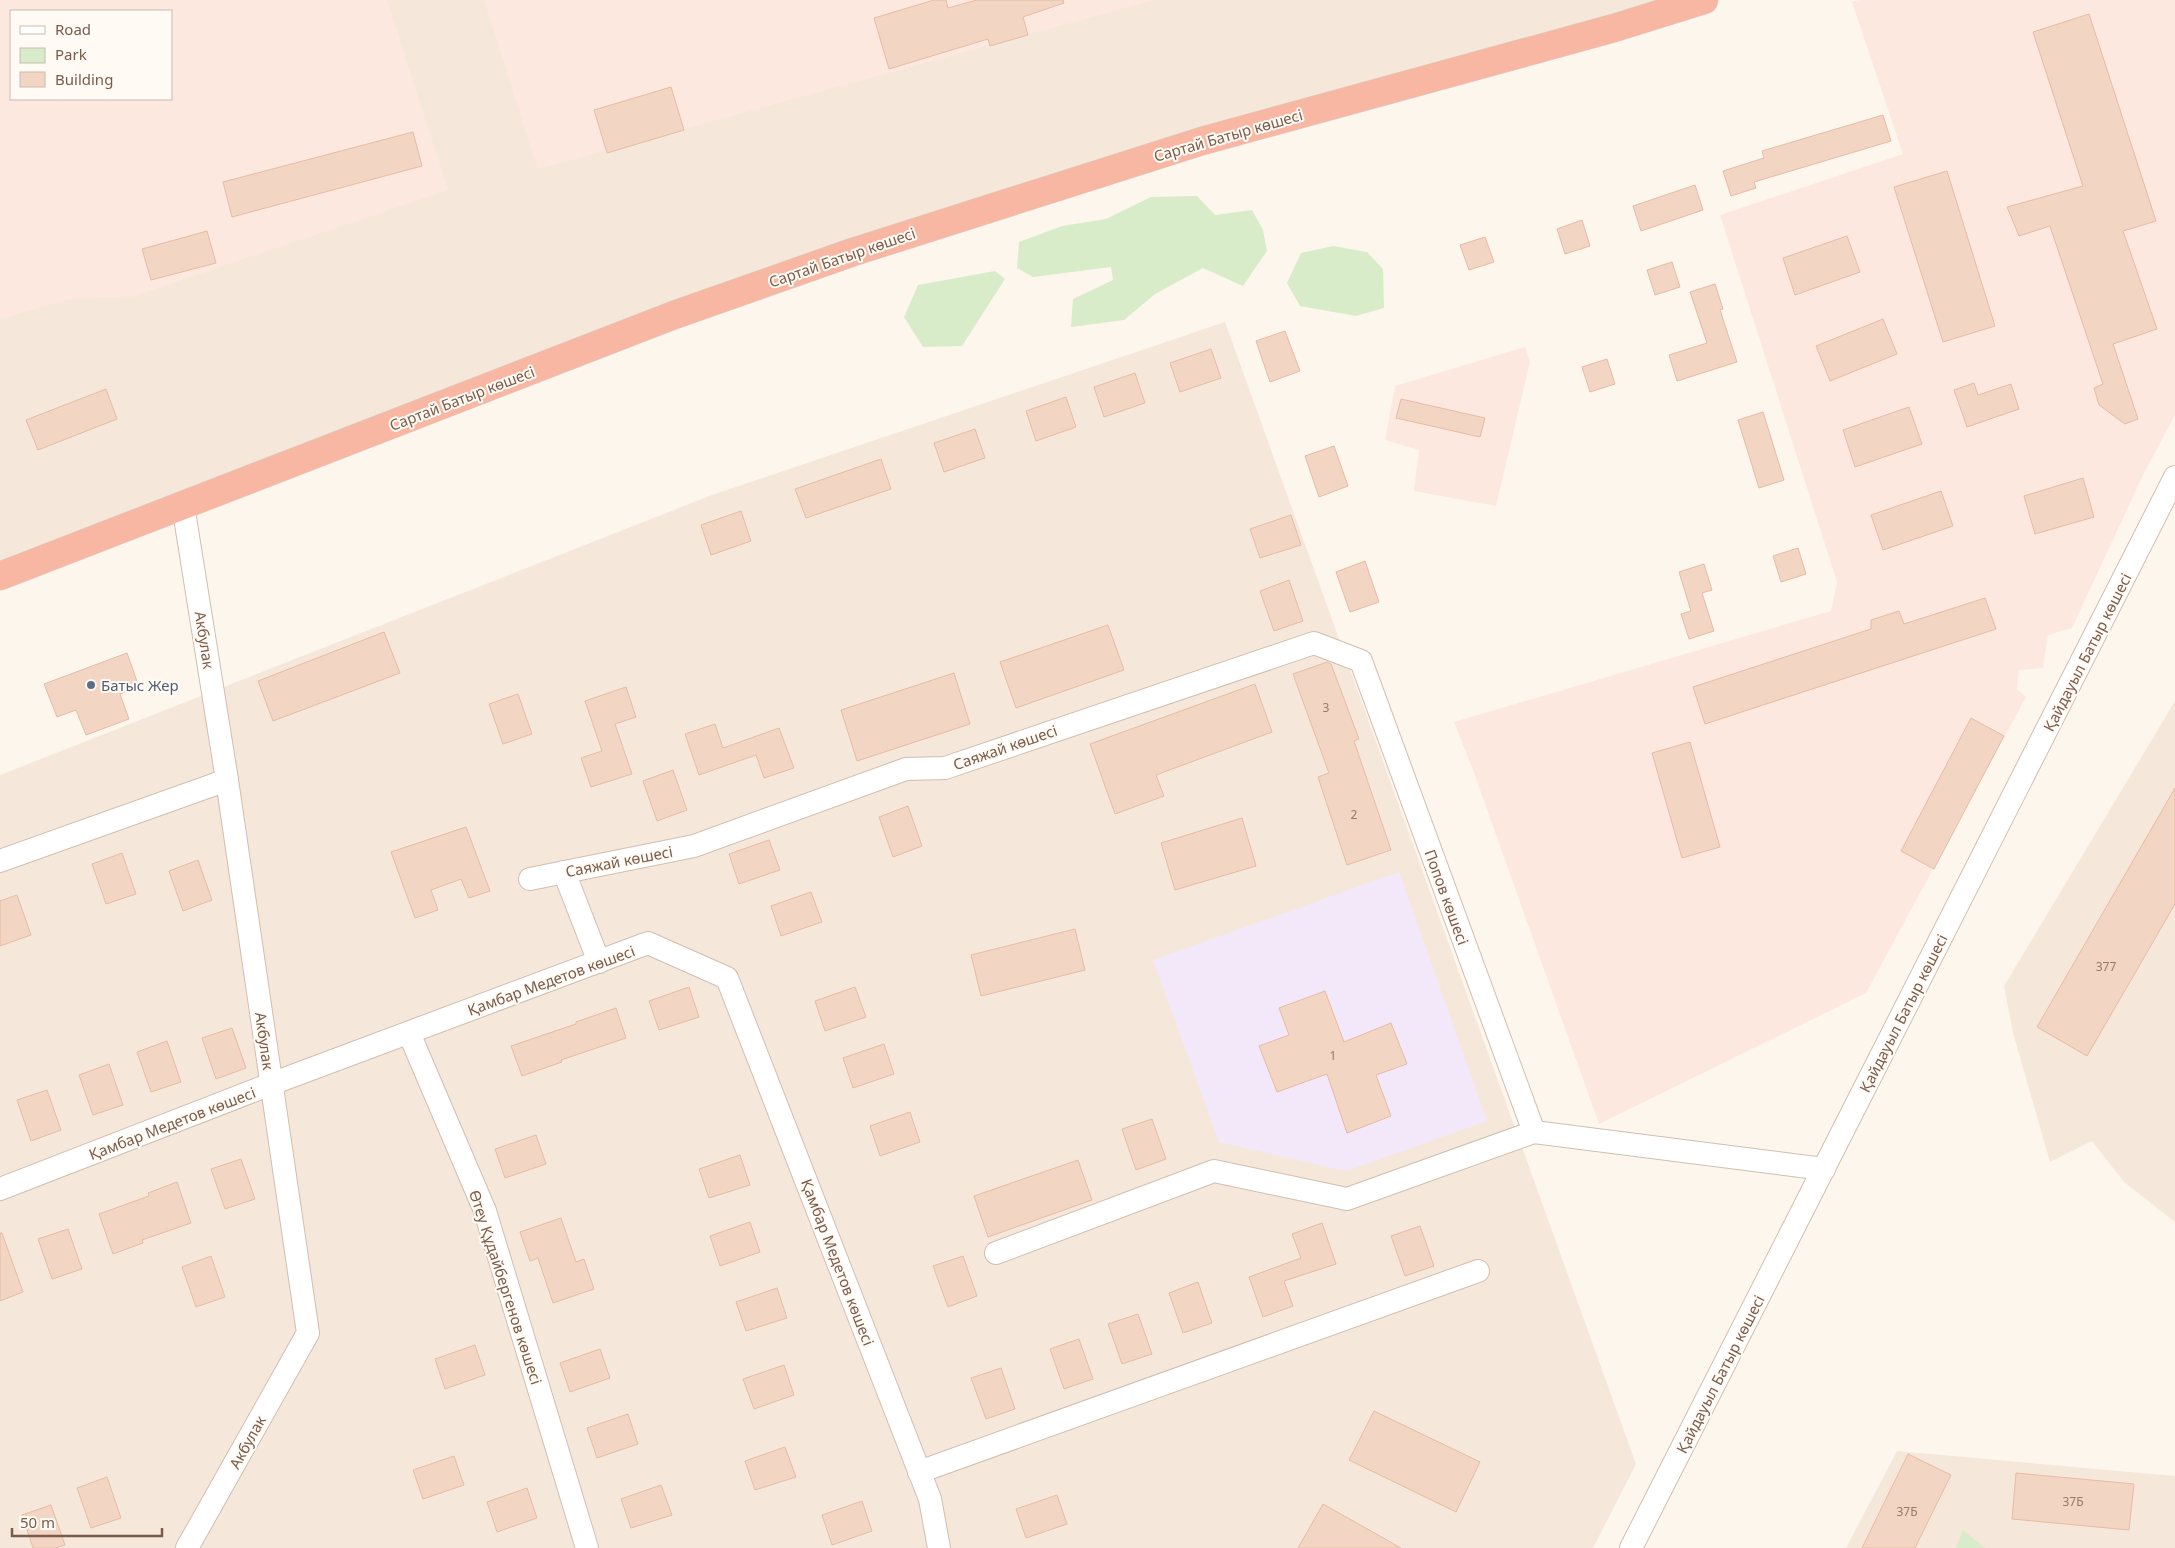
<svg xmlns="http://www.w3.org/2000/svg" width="2175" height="1548" font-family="'Noto Sans',sans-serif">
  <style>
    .residential { fill: #f5e8da; fill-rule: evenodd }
    .commercial { fill: #fde8e0; fill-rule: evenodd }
    .education { fill: #f3e8fa }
    .green { fill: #d8ecc9 }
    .building { fill: #f3d5c3; stroke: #e6bba3 }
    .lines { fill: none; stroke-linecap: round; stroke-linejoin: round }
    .minor-casing { stroke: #d1beb0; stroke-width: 24 }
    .highway-casing { stroke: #dad1cd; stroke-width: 29 }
    .minor { stroke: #fff; stroke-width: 22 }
    .highway { stroke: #f7b7a3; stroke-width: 28 }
    .service-dot { fill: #5c6f8a; stroke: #fffaf3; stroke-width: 2 }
    .labels { text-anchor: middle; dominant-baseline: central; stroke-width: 4; stroke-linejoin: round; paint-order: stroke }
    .number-label { font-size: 12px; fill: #987a6a }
    .street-label { font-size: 15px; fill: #7a5c4d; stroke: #fffaf3 }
    .service-label { font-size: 15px; fill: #4e5e75; stroke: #fffaf3; text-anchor: start }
  </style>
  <rect width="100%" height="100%" fill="#fdf6ec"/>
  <!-- residential -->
  <g class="residential">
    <path d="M0,0h1662l-274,77 -1388,487zM11,11h160v88h-160z"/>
    <path d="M1225,322l411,1142 -43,84h-1593v-773l712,-280z"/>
    <path d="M2175,701v521l-51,-40 -32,-41 -42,21 -37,-129 -9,-47z"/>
    <path d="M1897,1451l278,25v72h-329z"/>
  </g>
  <!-- commercial -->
  <g class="commercial">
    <path d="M0,0h387l61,190 -317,107 -62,2 -69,20zM11,11h160v88h-160z"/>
    <path d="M484,0h670l-616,169z"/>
    <path d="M1859,0h316v415l-32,60 -71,153 -24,7 -5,33 -24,2 -2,19 9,8 -160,296 -267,131 -126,-354 -19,-48 377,-111 6,-29 -117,-367 183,-61 -51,-152z"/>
    <path d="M1525,347l5,15 -34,144 -82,-15 5,-41 -34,-10 10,-54z"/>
  </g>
  <!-- education -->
  <path class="education" d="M1399,872l88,249 -141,50 -127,-29 -66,-182z"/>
  <!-- green -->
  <g class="green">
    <path d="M1197,196l18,19 37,-5 11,20 4,21 -24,35 -40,-18 -48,26 -31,26 -53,7 2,-28 40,-19 -2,-13 -78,10 -16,-9 2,-26 43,-16 44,-7 45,-22z"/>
    <path d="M1333,246l34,6 16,17 1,39 -28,8 -56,-10 -13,-23 14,-30z"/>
    <path d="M995,271l10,8 -43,67 -39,1 -19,-30 14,-32z"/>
    <path d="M1963,1530l22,18h-29z"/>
  </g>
  <!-- building -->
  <g class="building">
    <path d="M934,0h12l2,8 29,-8h86l1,3 -41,14 5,18 -38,11 -2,-7 -99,30 -15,-51z"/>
    <path d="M2089,14l67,207 -33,10 34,98 -44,15 25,75 -13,5 -26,-19 -5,-17 9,-4 -53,-158 -31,10 -12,-29 76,-21 -50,-154z"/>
    <path d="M671,87l13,43 -77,23 -13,-43z"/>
    <path d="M1883,115l8,26 -137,41 2,6 -25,8 -8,-25 41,-13 -2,-7z"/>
    <path d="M413,132l9,34 -190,51 -9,-35z"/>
    <path d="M1947,171l48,155 -52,16 -49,-155z"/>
    <path d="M1695,185l8,25 -62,21 -8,-25z"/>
    <path d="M1582,220l8,26 -25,8 -8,-25z"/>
    <path d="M207,231l9,32 -65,17 -9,-31z"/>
    <path d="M1847,236l13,36 -65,23 -12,-37z"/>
    <path d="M1485,237l9,25 -25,8 -9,-25z"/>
    <path d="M1672,262l8,25 -25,8 -8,-25z"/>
    <path d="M1715,284l8,25 -3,1 17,52 -60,19 -8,-26 38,-12 -17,-51z"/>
    <path d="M1883,319l14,35 -67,27 -14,-35z"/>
    <path d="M1285,331l15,40 -30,11 -14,-41z"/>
    <path d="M1211,349l10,29 -41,14 -10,-29z"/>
    <path d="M1607,359l8,25 -25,8 -8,-25z"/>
    <path d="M1135,373l10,30 -41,14 -10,-30z"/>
    <path d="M1974,383l4,12 33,-11 8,25 -52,18 -13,-37z"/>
    <path d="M106,389l11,30 -79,31 -12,-30z"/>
    <path d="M1066,397l10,30 -40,14 -10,-30z"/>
    <path d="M1401,399l84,19 -5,19 -84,-19z"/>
    <path d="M1909,407l13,37 -67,23 -12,-37z"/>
    <path d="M1763,412l21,68 -25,8 -21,-68z"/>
    <path d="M975,429l10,29 -41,14 -10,-29z"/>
    <path d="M1334,446l14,40 -29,11 -14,-41z"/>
    <path d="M881,459l10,30 -85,29 -11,-29z"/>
    <path d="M2083,478l11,39 -59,17 -11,-38z"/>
    <path d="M1941,491l12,35 -70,24 -12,-35z"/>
    <path d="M741,511l10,30 -40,14 -10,-30z"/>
    <path d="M1291,515l10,30 -41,13 -10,-29z"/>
    <path d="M1798,548l8,26 -25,8 -8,-26z"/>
    <path d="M1365,561l14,41 -29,10 -14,-40z"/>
    <path d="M1704,564l8,26 -10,3 12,38 -25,8 -8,-25 10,-3 -12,-39z"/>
    <path d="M1289,580l14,41 -29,10 -14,-40z"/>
    <path d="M1985,598l11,31 -291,95 -12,-37 178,-58v-9l28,-9 5,13z"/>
    <path d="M1108,625l16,45 -108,38 -16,-46z"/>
    <path d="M384,632l16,41 -127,48 -15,-40z"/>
    <path d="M127,653l12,34 -19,7 9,25 -43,16 -10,-25 -19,7 -13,-33z"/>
    <path d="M1327,662l4,2 28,75 -5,2 37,109 -44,15 -29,-88 11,-4 -36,-99z"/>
    <path d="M954,673l16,51 -113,37 -16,-51z"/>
    <path d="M1255,684l17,48 -116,43 8,21 -49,18 -25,-70z"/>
    <path d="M626,687l10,30 -21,7 17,50 -41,13 -10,-29 21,-7 -17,-50z"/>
    <path d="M518,694l14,40 -29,10 -14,-40z"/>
    <path d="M1971,718l33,18 -70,133 -33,-18z"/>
    <path d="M715,724l8,24 56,-20 15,40 -30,10 -8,-23 -57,20 -14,-41z"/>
    <path d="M1690,742l30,105 -38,11 -30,-105z"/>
    <path d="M673,770l14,40 -30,11 -14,-40z"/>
    <path d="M2175,788v116l-88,152 -50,-29z"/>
    <path d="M908,806l14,40 -29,11 -14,-40z"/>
    <path d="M1242,818l14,48 -81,24 -14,-47z"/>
    <path d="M466,827l24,64 -21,7 -8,-19 -30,11 7,20 -23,8 -24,-66z"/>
    <path d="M769,840l11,30 -41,14 -10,-30z"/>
    <path d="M122,853l14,41 -30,10 -14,-40z"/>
    <path d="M198,860l14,40 -29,11 -14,-40z"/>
    <path d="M811,892l11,30 -41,14 -10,-30z"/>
    <path d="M17,895l14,40 -31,11v-45z"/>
    <path d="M1075,929l10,41 -104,26 -10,-41z"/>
    <path d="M689,987l10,30 -40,13 -10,-29z"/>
    <path d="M855,987l11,30 -41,14 -10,-30z"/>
    <path d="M1325,991l19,51 47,-19 16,41 -31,11 15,41 -44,17 -20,-59 -50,18 -18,-46 30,-11 -10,-27z"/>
    <path d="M616,1008l10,30 -65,22 1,2 -40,14 -11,-30 65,-22v-2z"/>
    <path d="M232,1028l14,40 -30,11 -14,-41z"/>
    <path d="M167,1041l14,41 -30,10 -14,-40z"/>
    <path d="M884,1044l10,30 -41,14 -10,-30z"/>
    <path d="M109,1064l14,41 -30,10 -14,-40z"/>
    <path d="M47,1090l14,40 -30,11 -14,-41z"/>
    <path d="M910,1112l10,30 -40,14 -10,-30z"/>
    <path d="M1152,1119l14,40 -30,11 -14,-41z"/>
    <path d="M536,1135l10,29 -41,14 -10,-29z"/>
    <path d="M740,1155l10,30 -41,13 -10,-29z"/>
    <path d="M241,1159l14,40 -30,10 -14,-40z"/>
    <path d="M1078,1160l14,40 -104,37 -14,-41z"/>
    <path d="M177,1182l14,41 -49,17 1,3 -30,11 -14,-40 50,-18 -1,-3z"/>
    <path d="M561,1218l15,44 8,-3 10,30 -41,14 -15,-45 -8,3 -10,-29z"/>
    <path d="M750,1222l10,30 -40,14 -10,-30z"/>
    <path d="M1322,1223l14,41 -52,17 9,25 -30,11 -14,-40 52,-19 -9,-24z"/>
    <path d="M1420,1226l14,40 -29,10 -14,-40z"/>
    <path d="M68,1229l14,40 -30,10 -14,-40z"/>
    <path d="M0,1233h2l21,59 -23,9z"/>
    <path d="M211,1256l14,41 -29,10 -14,-40z"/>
    <path d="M963,1256l14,40 -29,11 -15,-41z"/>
    <path d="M1198,1282l14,41 -29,10 -14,-40z"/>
    <path d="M777,1288l10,30 -41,13 -10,-29z"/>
    <path d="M1138,1314l14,40 -30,10 -14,-40z"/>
    <path d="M1079,1339l14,40 -29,10 -14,-40z"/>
    <path d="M475,1345l10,30 -40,14 -10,-30z"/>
    <path d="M600,1349l10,29 -40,14 -10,-29z"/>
    <path d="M784,1365l10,30 -40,14 -11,-30z"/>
    <path d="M1001,1368l14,41 -29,10 -15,-41z"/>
    <path d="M1374,1411l106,51 -24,50 -107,-52z"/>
    <path d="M628,1414l10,30 -41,14 -10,-30z"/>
    <path d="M785,1447l11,30 -41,13 -10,-29z"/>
    <path d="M1908,1454l43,21 -36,73h-53z"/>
    <path d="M454,1456l10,29 -41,14 -10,-29z"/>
    <path d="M2016,1473l118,11 -5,46 -117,-11z"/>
    <path d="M107,1477l14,41 -30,10 -14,-40z"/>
    <path d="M661,1485l11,30 -41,13 -10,-29z"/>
    <path d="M527,1488l10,30 -40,14 -10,-30z"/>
    <path d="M1057,1495l10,29 -41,14 -10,-29z"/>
    <path d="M862,1501l10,30 -40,14 -10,-30z"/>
    <path d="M1323,1504l78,44h-103z"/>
    <path d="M51,1505l14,40 -9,3h-23l-11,-33z"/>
  </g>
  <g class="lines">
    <defs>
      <g id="minor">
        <path d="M183,505l44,275 81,553 -121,215"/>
        <path d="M0,861l227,-81"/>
        <path d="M564,872l35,90"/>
        <path d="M530,879l164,-33 212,-77 39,-1 369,-125 47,18 173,471"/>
        <path d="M409,1033l76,178 102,337"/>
        <path d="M0,1189l271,-105 377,-141 79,35 203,521 9,49"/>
        <path d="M996,1253l218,-82 133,28 187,-67 290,37"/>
        <path d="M919,1472l559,-201"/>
        <path d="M1631,1548l544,-1071"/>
      </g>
      <path id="highway" d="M0,576l674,-261 179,-63 349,-111 412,-113 90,-28"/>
    </defs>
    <!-- minor casing -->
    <use href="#minor" class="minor-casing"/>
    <!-- highway casing -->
    <use href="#highway" class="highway-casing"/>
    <!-- minor -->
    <use href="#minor" class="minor"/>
    <!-- highway -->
    <use href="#highway" class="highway"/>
  </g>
  <!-- markers -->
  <circle class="service-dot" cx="91" cy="685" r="5"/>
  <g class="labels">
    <!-- number labels -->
    <g class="number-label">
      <text x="1326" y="707">3</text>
      <text x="1354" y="814">2</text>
      <text x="2106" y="966">377</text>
      <text x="1333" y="1055">1</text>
      <text x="2073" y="1501">37Б</text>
      <text x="1907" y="1511">37Б</text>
    </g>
    <!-- street labels -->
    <g class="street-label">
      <text transform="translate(1228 135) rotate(-16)">Сартай Батыр көшесі</text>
      <text transform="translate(842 257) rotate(-19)">Сартай Батыр көшесі</text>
      <text transform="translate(462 398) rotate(-21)">Сартай Батыр көшесі</text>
      <text transform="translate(205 640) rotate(81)">Акбулак</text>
      <text transform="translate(2087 652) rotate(-63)">Қайдауыл Батыр көшесі</text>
      <text transform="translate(1005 747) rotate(-19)">Саяжай көшесі</text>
      <text transform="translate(619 861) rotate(-11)">Саяжай көшесі</text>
      <text transform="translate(1447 897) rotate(70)">Попов көшесі</text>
      <text transform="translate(551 980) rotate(-20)">Қамбар Медетов көшесі</text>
      <text transform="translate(1903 1013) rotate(-63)">Қайдауыл Батыр көшесі</text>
      <text transform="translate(265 1041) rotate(82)">Акбулак</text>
      <text transform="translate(172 1123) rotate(-21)">Қамбар Медетов көшесі</text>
      <text transform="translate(838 1262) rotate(69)">Қамбар Медетов көшесі</text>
      <text transform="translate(506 1287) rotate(72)">Өтеу Құдайбергенов көшесі</text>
      <text transform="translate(1720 1374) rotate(-63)">Қайдауыл Батыр көшесі</text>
      <text transform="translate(247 1442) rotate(-61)">Акбулак</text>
    </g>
    <!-- service labels -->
    <g class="service-label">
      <text x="101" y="685">Батыс Жер</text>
    </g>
  </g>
  <!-- legend -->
  <rect x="10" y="10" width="162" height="90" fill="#fffaf3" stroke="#cabbb1"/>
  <rect x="20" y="26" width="25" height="8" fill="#ffffff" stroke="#cabbb1"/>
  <text x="55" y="35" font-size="15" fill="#7a5c4d">Road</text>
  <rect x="20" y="48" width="25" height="15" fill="#d8ecc9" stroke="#cabbb1"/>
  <text x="55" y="60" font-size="15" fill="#7a5c4d">Park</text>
  <rect x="20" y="72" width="25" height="15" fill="#f3d5c3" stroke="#cabbb1"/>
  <text x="55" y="85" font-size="15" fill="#7a5c4d">Building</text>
  <!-- scale -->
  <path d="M12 1528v8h150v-8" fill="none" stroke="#7a5c4d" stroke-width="2.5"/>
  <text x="20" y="1528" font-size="15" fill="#7a5c4d" stroke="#fffaf3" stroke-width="4" paint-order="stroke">50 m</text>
</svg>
